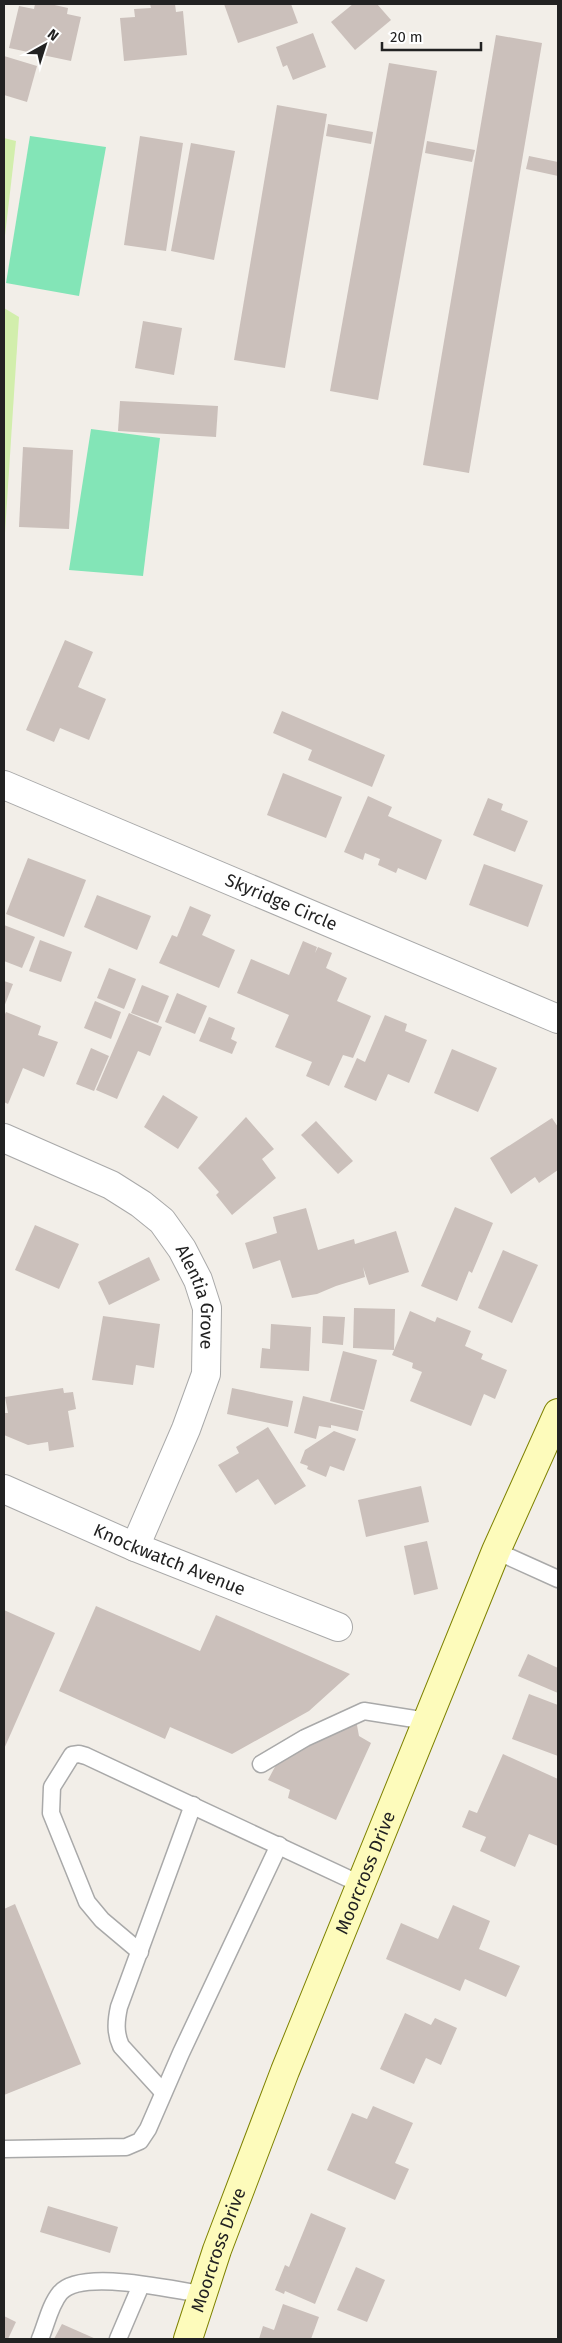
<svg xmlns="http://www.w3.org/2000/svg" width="562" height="2343" font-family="'Fira Sans',sans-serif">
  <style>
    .grass { fill: #d2eeac }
    .pitch { fill: #83e5b7 }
    .building { fill: #cbc0bb }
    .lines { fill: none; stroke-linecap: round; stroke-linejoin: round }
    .lane-casing { stroke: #a9a9a9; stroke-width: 19 }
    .street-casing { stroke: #a9a9a9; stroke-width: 30 }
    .secondary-casing { stroke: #7e8200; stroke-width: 30 }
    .lane { stroke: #fff; stroke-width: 16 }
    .street { stroke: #fff; stroke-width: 28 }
    .secondary { stroke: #fdfbbb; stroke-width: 28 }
    .labels { text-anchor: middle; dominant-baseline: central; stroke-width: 5; stroke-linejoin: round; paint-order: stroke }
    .street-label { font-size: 18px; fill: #222; stroke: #fff }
  </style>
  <rect width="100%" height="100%" fill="#f2eee8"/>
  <!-- grass -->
  <g class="grass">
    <path d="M4,138l12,3 -12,103z"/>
    <path d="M4,308l15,9 -15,231z"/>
  </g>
  <!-- pitch -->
  <g class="pitch">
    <path d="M30,136l76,11 -27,149 -73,-13z"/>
    <path d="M91,429l69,9 -17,138 -74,-6z"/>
  </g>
  <!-- building -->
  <g class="building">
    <path d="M35,4h15l18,4 -1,6 14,3 -10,44 -62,-13 10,-42 15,3z"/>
    <path d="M150,4h25l1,8 7,-1 4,44 -63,6 -4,-43 15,-1 -1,-8 17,-1z"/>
    <path d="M224,4h67l7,19 -60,20z"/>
    <path d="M353,4h24l14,16 -36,30 -24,-28z"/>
    <path d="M313,33l13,34 -33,13 -6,-15 -4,2 -7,-20z"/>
    <path d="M496,35l46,8 -73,430 -46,-8z"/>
    <path d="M4,56l33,10 -10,36 -23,-7z"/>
    <path d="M389,63l48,8 -59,329 -48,-9z"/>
    <path d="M277,105l50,9 -42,254 -51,-8z"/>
    <path d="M328,124l45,8 -2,12 -45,-8z"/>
    <path d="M140,136l43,7 -17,108 -42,-6z"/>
    <path d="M427,141l48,9 -3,12 -47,-9z"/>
    <path d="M191,143l44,8 -21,109 -43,-9z"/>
    <path d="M529,156l29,6v14l-32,-7z"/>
    <path d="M143,321l39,7 -8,47 -39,-7z"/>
    <path d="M120,401l98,5 -2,31 -98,-6z"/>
    <path d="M23,447l50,3 -4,79 -50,-2z"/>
    <path d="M65,640l28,12 -15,35 28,12 -17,41 -29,-12 -6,14 -28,-12z"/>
    <path d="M282,711l103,44 -13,32 -64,-27 4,-10 -39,-17z"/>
    <path d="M283,773l59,24 -16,41 -59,-23z"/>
    <path d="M368,796l24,11 -4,9 54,24 -16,40 -28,-12 -2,5 -18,-8 2,-6 -15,-6 -2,7 -19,-8z"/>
    <path d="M488,798l15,6 -2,6 27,11 -13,31 -42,-17z"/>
    <path d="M28,858l58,22 -22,57 -58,-23z"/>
    <path d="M484,864l59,21 -15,42 -59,-22z"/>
    <path d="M97,895l54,21 -14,34 -53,-23z"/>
    <path d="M190,906l21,9 -9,20 33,15 -16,38 -60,-25 13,-28 5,2z"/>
    <path d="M4,925l31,12 -13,31 -18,-7z"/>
    <path d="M40,940l32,12 -11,30 -32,-11z"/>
    <path d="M303,941l14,6 -2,6 3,-6 14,6 -6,15 21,10 -10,23 34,15 -18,42 -10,-3 -14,31 -23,-10 6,-14 -37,-15 14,-32 -52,-22 14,-34 38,16z"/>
    <path d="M109,968l27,11 -12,30 -27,-11z"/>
    <path d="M4,981l9,3 -9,23z"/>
    <path d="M142,985l27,11 -11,27 -27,-10z"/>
    <path d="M177,993l30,13 -12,28 -30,-12z"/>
    <path d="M95,1001l26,11 -10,27 -27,-11z"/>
    <path d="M6,1012l35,14 -3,9 20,7 -14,35 -21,-9 -15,36 -4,-2v-86z"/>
    <path d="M129,1013l33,14 -12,29 -12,-5 -21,48 -21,-9z"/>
    <path d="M385,1015l22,9 -2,7 22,9 -18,43 -21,-9 -12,27 -32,-14 13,-29 8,4z"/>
    <path d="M209,1017l26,11 -4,11 6,3 -5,12 -33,-13z"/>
    <path d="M91,1048l18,8 -15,35 -18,-7z"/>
    <path d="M452,1049l45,19 -19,44 -44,-19z"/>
    <path d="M163,1095l35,22 -20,32 -34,-22z"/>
    <path d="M246,1117l28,32 -12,10 14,19 -44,37 -16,-20 3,-3 -21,-24z"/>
    <path d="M552,1118l6,9v43l-19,13 -4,-6 -24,17 -21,-36z"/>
    <path d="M316,1121l37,40 -15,13 -37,-39z"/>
    <path d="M455,1207l38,16 -21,50 -3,-2 -12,30 -36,-15z"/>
    <path d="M306,1208l12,42 36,-11 1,5 41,-13 13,41 -40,13 -6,-18 2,10 -29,9 -19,8 -25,4 -12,-38 -27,9 -8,-26 32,-10 -4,-16z"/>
    <path d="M35,1225l44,19 -20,45 -44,-19z"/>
    <path d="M503,1250l35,15 -26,58 -34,-15z"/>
    <path d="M149,1257l11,23 -51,25 -11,-23z"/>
    <path d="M354,1308l41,1 -1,41 -41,-2z"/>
    <path d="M410,1311l25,11 2,-5 34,14 -6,15 18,8 -2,5 26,11 -12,29 -11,-5 -13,32 -61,-25 12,-29 -10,-4 1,-5 -21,-8z"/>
    <path d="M103,1316l57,8 -6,44 -18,-3 -3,20 -41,-5z"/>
    <path d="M323,1316l22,1 -2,28 -21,-2z"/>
    <path d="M271,1324l40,3 -2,44 -49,-3 2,-20 8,1z"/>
    <path d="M343,1351l34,9 -13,50 -34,-9z"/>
    <path d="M63,1388l1,5 9,-1 3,17 -8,2 6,36 -25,4 -1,-9 -20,3 -24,-10v-22h4l-3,-16z"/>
    <path d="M232,1388l61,13 -5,26 -61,-13z"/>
    <path d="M303,1396l60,15 -5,20 -27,-6v3l-12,-2 -3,13 -22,-6z"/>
    <path d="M268,1427l38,59 -31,19 -17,-26 -22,14 -18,-28 21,-12 -3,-6z"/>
    <path d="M334,1431l22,8 -12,32 -14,-5 -4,11 -19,-8 1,-3 -8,-3 5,-13z"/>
    <path d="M421,1486l8,36 -63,15 -8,-37z"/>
    <path d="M427,1541l11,48 -24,6 -10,-49z"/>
    <path d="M96,1606l104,45 16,-36 134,59 -41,37 -77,43 -62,-27 -5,12 -106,-48z"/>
    <path d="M4,1610l51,23 -51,116z"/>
    <path d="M528,1654l30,14v25l-40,-17z"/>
    <path d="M529,1694l29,11v51l-46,-17z"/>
    <path d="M356,1720l3,16 12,7 -35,77 -48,-22 2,-8 -22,-10 10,-19z"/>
    <path d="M503,1754l55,25v67l-29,-12 -14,33 -35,-16 6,-14 -24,-10 7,-17 8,3z"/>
    <path d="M15,1904l66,160 -77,31v-186z"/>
    <path d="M453,1905l37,16 -11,28 41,17 -14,31 -41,-18 -5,12 -74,-32 15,-36 37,16z"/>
    <path d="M405,2013l26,12 4,-7 22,10 -16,37 -15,-7 -12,26 -34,-15z"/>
    <path d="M373,2106l40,17 -18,40 14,6 -14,31 -68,-30 25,-57 15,6z"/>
    <path d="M48,2206l70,21 -8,26 -70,-21z"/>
    <path d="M311,2213l35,15 -31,76 -30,-13 -1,3 -9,-4 10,-25 4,2z"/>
    <path d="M356,2267l29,13 -18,42 -30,-12z"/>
    <path d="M283,2304l36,13 -8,22h-52l4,-13 11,4z"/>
    <path d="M4,2316l12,6 -8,17h-4z"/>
    <path d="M62,2324l34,15h-42z"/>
  </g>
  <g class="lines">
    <defs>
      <g id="lane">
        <path d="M496,1551l62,28"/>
        <path d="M261,1764l44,-26 59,-27 63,10"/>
        <path d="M140,1952l-38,-32 -15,-18 -36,-89 1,-26 20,-32 7,-1 7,2 274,128"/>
        <path d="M163,2092l-42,-46c-6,-13 -5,-25 -2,-39l74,-202"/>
        <path d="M4,2149l122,-2 14,-6 8,-12 33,-76 98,-208"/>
        <path d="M40,2339c6,-14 10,-34 20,-46 21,-25 112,-3 142,1"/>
        <path d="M118,2339l23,-54"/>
      </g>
      <g id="street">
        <path id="s1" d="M4,785l554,234"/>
        <path id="s2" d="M4,1138l107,47 30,19 21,17 20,28 16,31 9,28 -1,66 -20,55 -51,118"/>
        <path id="s3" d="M4,1489l131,58 203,80"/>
      </g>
      <g id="secondary">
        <path id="s4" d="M188,2339l29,-89 68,-179 211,-520 62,-138"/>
      </g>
    </defs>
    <!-- lane casing -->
    <use href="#lane" class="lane-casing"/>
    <!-- street casing -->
    <use href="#street" class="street-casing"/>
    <!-- secondary casing -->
    <use href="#secondary" class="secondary-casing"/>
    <!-- lane -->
    <use href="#lane" class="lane"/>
    <!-- street -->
    <use href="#street" class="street"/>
    <!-- secondary -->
    <use href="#secondary" class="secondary"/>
  </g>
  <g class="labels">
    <!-- street labels -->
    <g class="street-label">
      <text stroke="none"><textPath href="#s1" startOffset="301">Skyridge Circle</textPath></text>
      <text stroke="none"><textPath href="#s2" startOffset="265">Alentia Grove</textPath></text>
      <text stroke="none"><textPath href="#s3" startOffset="180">Knockwatch Avenue</textPath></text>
      <text stroke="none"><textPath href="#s4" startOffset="499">Moorcross Drive</textPath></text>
      <text stroke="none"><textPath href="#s4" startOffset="94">Moorcross Drive</textPath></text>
    </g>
  </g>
  <!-- border -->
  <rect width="562" height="2343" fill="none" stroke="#222222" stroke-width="10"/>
  <!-- north arrow -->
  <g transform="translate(45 45) rotate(39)" stroke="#ffffff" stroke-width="4" paint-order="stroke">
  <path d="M0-4L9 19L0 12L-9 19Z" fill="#222222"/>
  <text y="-8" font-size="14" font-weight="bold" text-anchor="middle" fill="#222222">N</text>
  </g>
  <!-- scale -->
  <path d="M382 42v8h99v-8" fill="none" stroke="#222222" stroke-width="2.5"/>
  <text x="390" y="42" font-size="15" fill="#222222" stroke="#ffffff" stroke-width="4" paint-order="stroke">20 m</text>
</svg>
